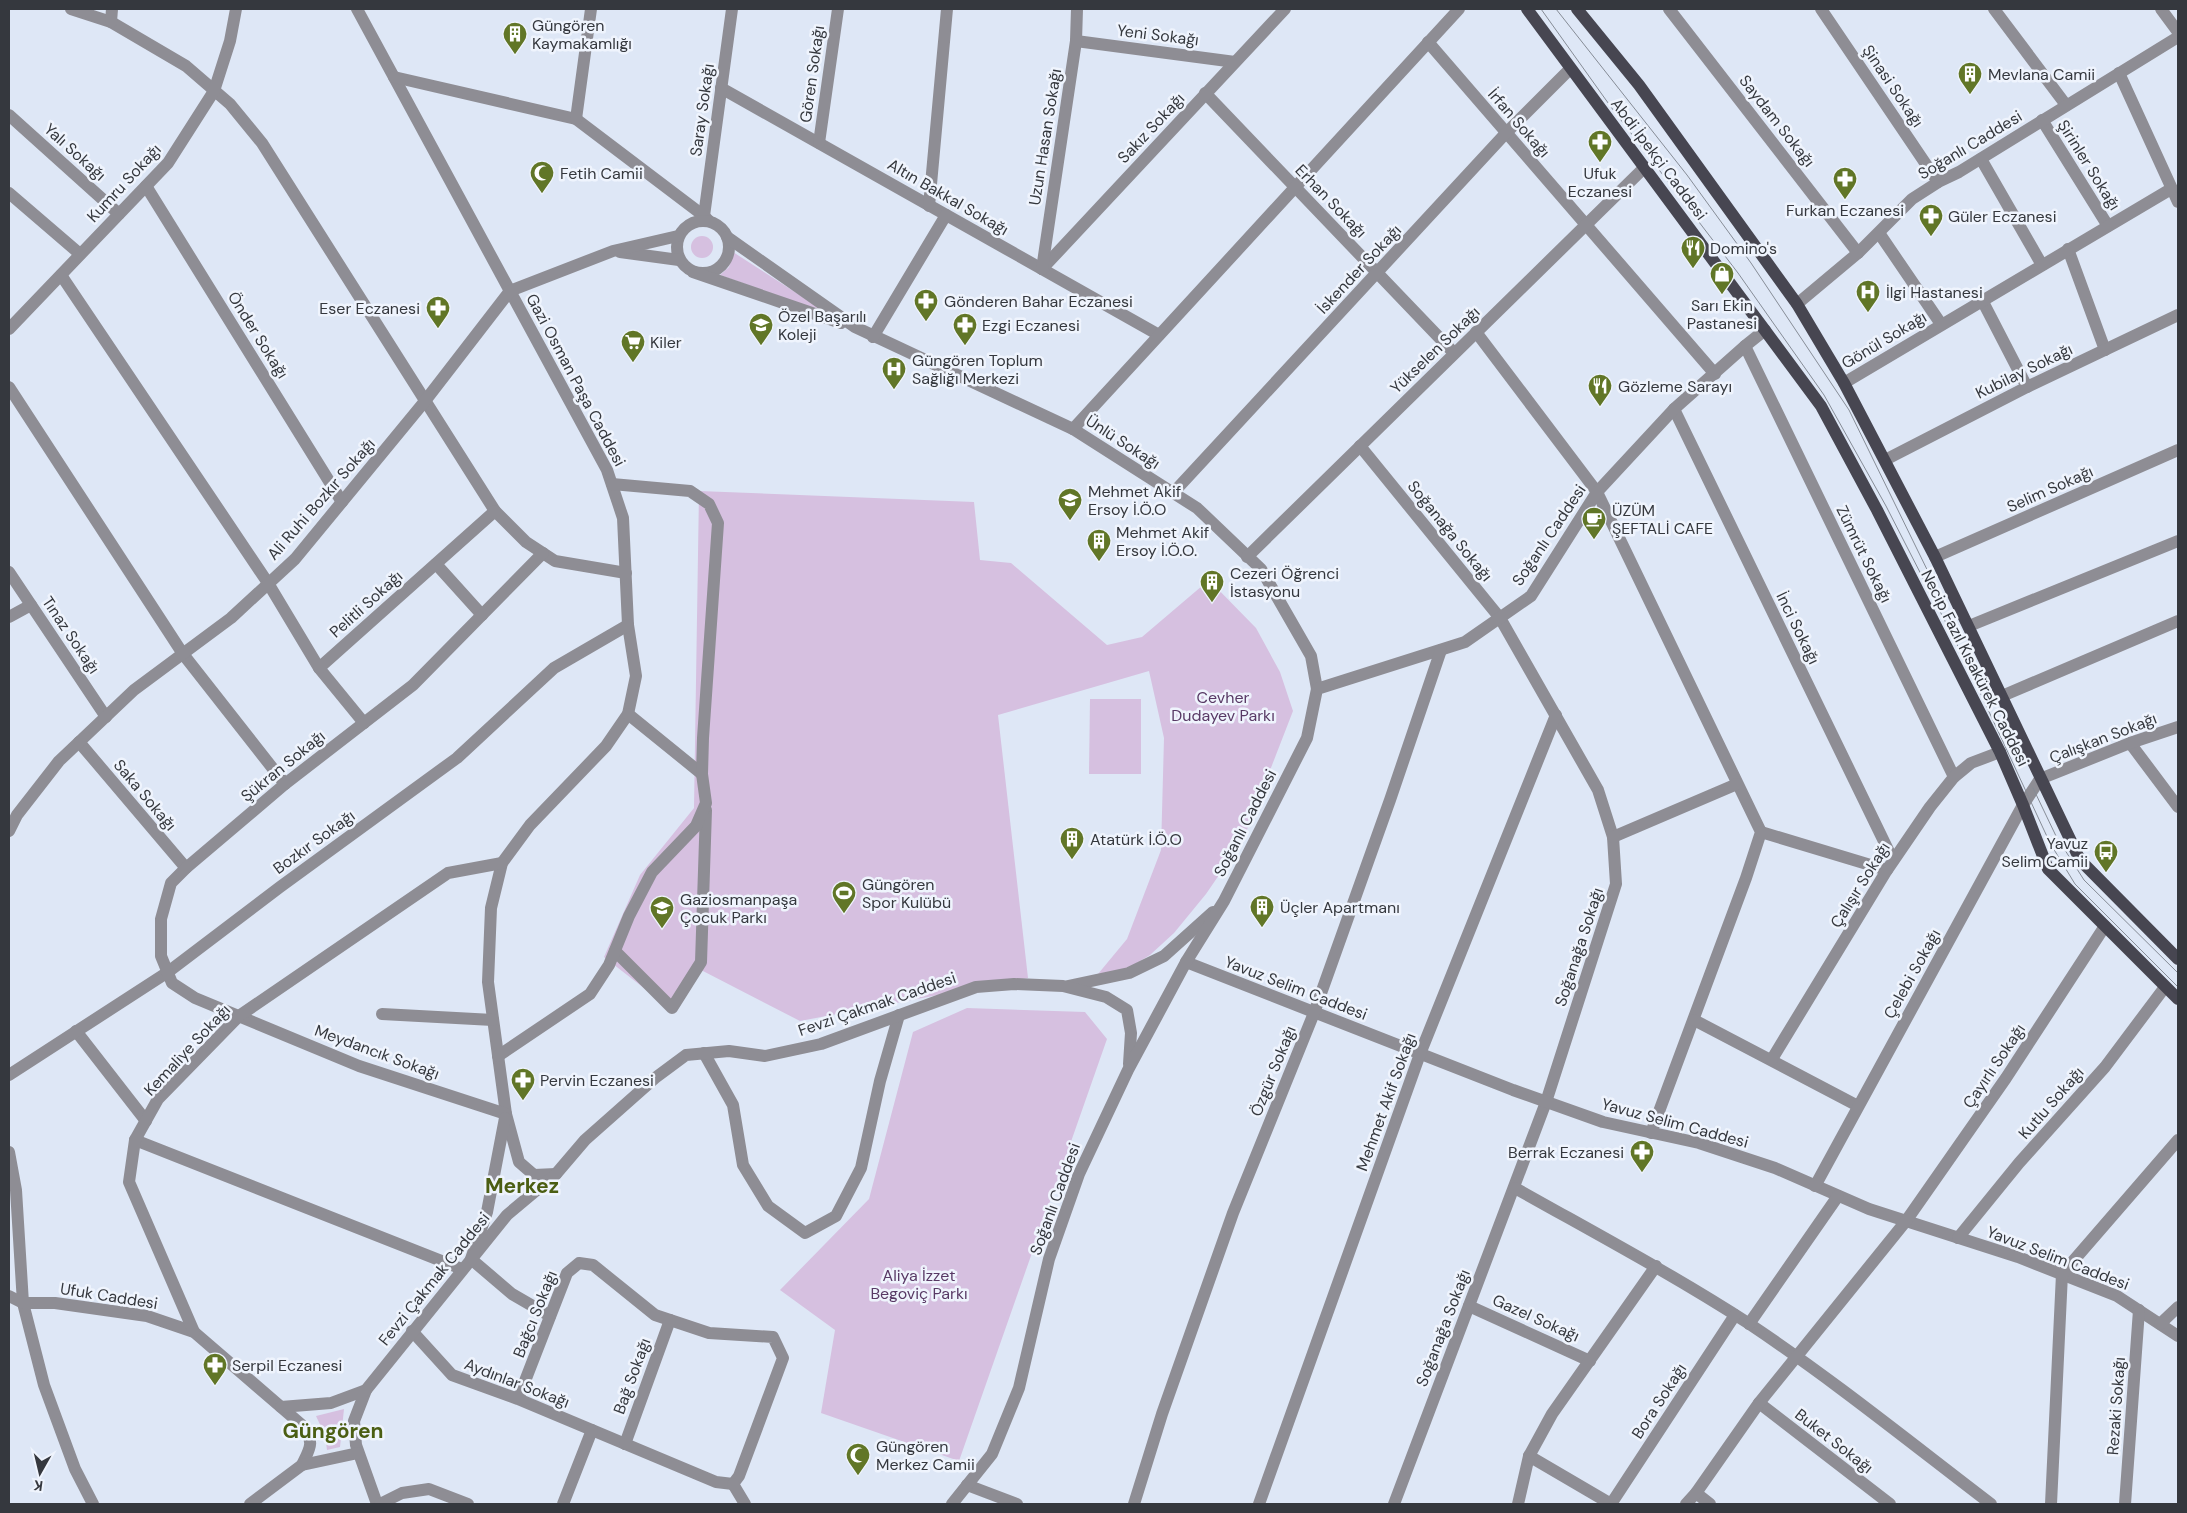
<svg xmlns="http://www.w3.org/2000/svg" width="2187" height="1513" font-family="'DM Sans',sans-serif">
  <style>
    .green { fill: #d6c0e0 }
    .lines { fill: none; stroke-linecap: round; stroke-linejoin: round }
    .minor { stroke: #8e8d94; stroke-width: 12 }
    .major { stroke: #474651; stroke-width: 12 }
    .tram { stroke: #868c96; stroke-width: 1 }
    .labels { text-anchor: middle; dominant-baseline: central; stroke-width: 5; stroke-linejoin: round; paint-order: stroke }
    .poi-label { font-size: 16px; fill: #35383e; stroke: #eff4fd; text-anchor: start }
    .street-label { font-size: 16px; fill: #35383e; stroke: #eff4fd }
    .park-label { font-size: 16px; fill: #583965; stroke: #eff4fd }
    .district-label { font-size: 21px; font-weight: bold; fill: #4b5e13; stroke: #eff4fd }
  </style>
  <rect width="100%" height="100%" fill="#dee7f6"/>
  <!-- green -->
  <g class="green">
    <circle cx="702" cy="247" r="11"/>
    <path d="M733,252l96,62 -109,-39 9,-8z"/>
    <path d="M699,491l275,11 6,58 31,3 96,82 35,-8 67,-57 47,48 24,44 13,39 -50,129 -37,54 -32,39 -24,22 -23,14 -29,5 29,-35 34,-89 3,-112 -15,-67 -151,44 30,263 -228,43 -99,-51 -29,40 -68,-53 36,-82 54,-67z"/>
    <path d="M1090,699h51v75h-52z"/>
    <path d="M967,1008l118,4 22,27 -148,422 -138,-48 14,-83 -55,-40 89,-91 44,-167z"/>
    <path d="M344,1409l-4,38 -13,3 -2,-15 -9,-19z"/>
  </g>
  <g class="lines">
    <!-- minor -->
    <g class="minor">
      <path d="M71,9l40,13 75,44 44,38 32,39 233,368 31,31 29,19 71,12"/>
      <path d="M357,9l250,461 16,48 5,107 8,51 -8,38 -22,32 -76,79 -28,38 -11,45 -3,74 18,132 13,48 15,13 22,-1"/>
      <path d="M1669,9l189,244"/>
      <path d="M1821,9l117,173"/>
      <path d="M1994,9l72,96"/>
      <path d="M2161,9l17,23"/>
      <path d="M111,22l1,-13"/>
      <path d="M1076,41l159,21"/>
      <path d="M1428,42l287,332"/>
      <path d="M2119,73l59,129"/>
      <path d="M394,77l182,42 128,97 5,5"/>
      <path d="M721,88l438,247"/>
      <path d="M1205,93l249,260"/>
      <path d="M9,115l110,99"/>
      <path d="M576,119l15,-110"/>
      <path d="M2042,120l66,106"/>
      <path d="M819,143l19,-134"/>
      <path d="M1981,159l61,106"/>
      <path d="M146,186l196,316"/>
      <path d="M9,193l71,61"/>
      <path d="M929,206l18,-197"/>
      <path d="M704,216l28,-207"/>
      <circle cx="703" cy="247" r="26"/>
      <path d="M1879,233l62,91"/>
      <path d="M727,237l128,90 218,102 124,79 64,61 50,87 6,33"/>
      <path d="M2068,249l37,101"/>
      <path d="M620,252l59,8"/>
      <path d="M1042,269l243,-260"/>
      <path d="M1042,269l34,-228 1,-32"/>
      <path d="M693,272l148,51"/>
      <path d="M61,275l207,308 51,85 45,55"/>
      <path d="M1982,300l45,87"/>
      <path d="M1797,304l61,-51 54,-54 28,-18 19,-9 219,-135"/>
      <path d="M9,329l159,-166 46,-72 16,-50 6,-32"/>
      <path d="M1476,332l121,160 164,340 -15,46 -95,255"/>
      <path d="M873,337l73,-122"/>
      <path d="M1745,346l209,431"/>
      <path d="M1844,383l327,-194"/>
      <path d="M9,387l174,267 102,130"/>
      <path d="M1674,409l219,451"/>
      <path d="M1073,429l386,-420"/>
      <path d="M1360,446l140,172 98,172 15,47 3,47 -70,218 -152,402"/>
      <path d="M1885,460l142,-73 151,-72"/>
      <path d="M1173,493l333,-360 64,-64"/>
      <path d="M1247,557l398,-390"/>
      <path d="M1935,557l243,-107"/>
      <path d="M436,564l46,51"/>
      <path d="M9,572l97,145"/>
      <path d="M9,617l22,-12"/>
      <path d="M1969,626l209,-85"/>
      <path d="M319,668l176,-157"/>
      <path d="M2002,696l176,-75"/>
      <path d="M628,714l74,60"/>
      <path d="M79,742l107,126"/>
      <path d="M2130,743l48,64"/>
      <path d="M9,831l8,-16 42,-54 75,-71 97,-72 64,-59 130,-158 85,-110 103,-40 65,-15"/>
      <path d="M1761,832l126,38"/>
      <path d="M1613,837l124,-53"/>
      <path d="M615,951l57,57 29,-46 5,-152"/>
      <path d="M1186,962l327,128 90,32 96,21 76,25 94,41 149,48 99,39 61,40"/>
      <path d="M1068,986l61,-13 35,-17 49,-44"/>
      <path d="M382,1014l111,6"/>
      <path d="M1694,1020l164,86"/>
      <path d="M76,1031l70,90"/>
      <path d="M704,1053l29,52 10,60 25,41 37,27 31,-17 25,-48 19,-87 19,-66"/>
      <path d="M498,1056l92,-62 19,-29 20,-49 23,-44 44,-46 10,-23 -4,-29 1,-36 15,-215 -9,-19 -19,-13 -78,-7"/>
      <path d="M1772,1059l115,-189 43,-63 24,-30 17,-14 29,-11"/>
      <path d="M9,1075l159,-103 112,-85 177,-129 97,-90 74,-43"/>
      <path d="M506,1114l-147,-48 -164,-68 -23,-15 -11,-27v-37l10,-36 15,-15 99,-84 128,-99 130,-132"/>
      <path d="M505,1118l-18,94 -16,47 41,35 38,22"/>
      <path d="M135,1140l327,129"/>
      <path d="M9,1152l7,38 7,113 21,82 31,84 18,35"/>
      <path d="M1815,1186l208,-381 17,-26 90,-36 48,-16"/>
      <path d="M1515,1188c78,44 157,86 233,135 84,56 163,120 243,181"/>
      <path d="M1958,1238l61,-75 86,-96 60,-80"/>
      <path d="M9,1296l14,7h32l92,13 47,16 109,94c12,17 7,22 -1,39"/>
      <path d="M1469,1306l121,55"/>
      <path d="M1749,1324l89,-128"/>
      <path d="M2160,1324l18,-17"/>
      <path d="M412,1331l40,44 66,24 198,83 17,2 6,-8 44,-118 -10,-21 -64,-4 -54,-18 -62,-50 -14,-2 -12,10 -49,126"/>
      <path d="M194,1332l-65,-150 6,-42 23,-41 81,-83 209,-143 54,-10"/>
      <path d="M366,1390l-12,31 2,24 21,59"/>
      <path d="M1759,1403l131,101"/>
      <path d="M281,1407l50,-4 35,-13 141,-175 49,-41 29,-34 70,-62 31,-23 43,-4 36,5 56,-12 155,-57 38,-3 49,2 43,11 21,13 4,23 -2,31"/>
      <path d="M625,1444l45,-124"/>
      <path d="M1529,1456l82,48 124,-189"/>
      <path d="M733,1484l12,20"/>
      <path d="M967,1485l50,19"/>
      <path d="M1696,1493l14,11"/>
      <path d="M250,1504l52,-39 56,-12"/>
      <path d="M380,1504l22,-11 27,-4 39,15"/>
      <path d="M563,1504l29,-74"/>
      <path d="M952,1504l40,-50 27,-66 30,-129 30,-85 49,-104 58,-108 38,-61 83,-163 10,-49 148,-47 66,-46 66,-104 77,-83 71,-63 20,-16"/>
      <path d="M1134,1504l28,-90 71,-201 81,-200 76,-213 51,-150"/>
      <path d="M1259,1504l161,-450 136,-339"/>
      <path d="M1518,1504l11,-48 23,-42 104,-148"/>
      <path d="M1686,1504l10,-11 63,-90 147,-182 100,-143 99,-152"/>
      <path d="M2051,1504l11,-230 116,-134"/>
      <path d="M2125,1504l14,-194"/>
    </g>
    <!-- major -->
    <g class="major">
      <path d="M1527,9l294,397 56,104 123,242 23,53 25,64 130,130"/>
      <path d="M1577,9l62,76 158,219 47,79 91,174 145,303 98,99"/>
    </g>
    <!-- tram -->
    <g class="tram">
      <path d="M1541,9l70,98 127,166 86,122 62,111 79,154 85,183 25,41 103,103"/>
      <path d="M1556,9l131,166 64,88 98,147 89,182"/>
      <path d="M2033,788l23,48 28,44 94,93"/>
    </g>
  </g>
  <!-- icons -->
  <defs>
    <symbol id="building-pin" viewBox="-11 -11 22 30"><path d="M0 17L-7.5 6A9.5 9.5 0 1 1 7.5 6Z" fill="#617627" stroke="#eff4fd"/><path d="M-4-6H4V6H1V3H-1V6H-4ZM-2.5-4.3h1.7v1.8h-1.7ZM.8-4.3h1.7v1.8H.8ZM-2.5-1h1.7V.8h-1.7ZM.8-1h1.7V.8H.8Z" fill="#fff"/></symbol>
    <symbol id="pharmacy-pin" viewBox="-11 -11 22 30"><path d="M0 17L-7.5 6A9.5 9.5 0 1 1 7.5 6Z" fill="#617627" stroke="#eff4fd"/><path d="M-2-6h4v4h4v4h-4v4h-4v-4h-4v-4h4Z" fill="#fff"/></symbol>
    <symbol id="mosque-pin" viewBox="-11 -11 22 30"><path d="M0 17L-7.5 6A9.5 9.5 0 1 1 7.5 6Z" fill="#617627" stroke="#eff4fd"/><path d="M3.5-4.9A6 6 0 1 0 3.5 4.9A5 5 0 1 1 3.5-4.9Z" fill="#fff"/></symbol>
    <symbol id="restaurant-pin" viewBox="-11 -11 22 30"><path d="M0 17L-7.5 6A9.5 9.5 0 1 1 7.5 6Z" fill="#617627" stroke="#eff4fd"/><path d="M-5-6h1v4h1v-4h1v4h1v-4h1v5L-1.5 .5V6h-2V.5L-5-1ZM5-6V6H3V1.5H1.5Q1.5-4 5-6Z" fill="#fff"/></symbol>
    <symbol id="shop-pin" viewBox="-11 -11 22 30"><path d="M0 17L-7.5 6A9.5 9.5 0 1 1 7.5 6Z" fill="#617627" stroke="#eff4fd"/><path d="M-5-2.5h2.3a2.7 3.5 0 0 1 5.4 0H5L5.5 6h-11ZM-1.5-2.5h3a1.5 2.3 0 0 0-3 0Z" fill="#fff"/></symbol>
    <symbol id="hospital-pin" viewBox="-11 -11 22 30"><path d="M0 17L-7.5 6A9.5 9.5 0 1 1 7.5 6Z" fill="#617627" stroke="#eff4fd"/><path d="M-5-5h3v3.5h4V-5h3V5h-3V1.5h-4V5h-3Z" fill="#fff"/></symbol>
    <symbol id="school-pin" viewBox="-11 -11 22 30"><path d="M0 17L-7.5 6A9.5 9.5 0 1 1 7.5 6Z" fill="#617627" stroke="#eff4fd"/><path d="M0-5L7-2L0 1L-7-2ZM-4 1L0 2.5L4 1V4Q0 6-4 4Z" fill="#fff"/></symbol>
    <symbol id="supermarket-pin" viewBox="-11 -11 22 30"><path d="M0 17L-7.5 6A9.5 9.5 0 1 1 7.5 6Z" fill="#617627" stroke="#eff4fd"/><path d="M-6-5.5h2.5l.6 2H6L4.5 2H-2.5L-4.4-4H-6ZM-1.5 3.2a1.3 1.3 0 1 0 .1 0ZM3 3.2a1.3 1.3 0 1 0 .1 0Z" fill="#fff"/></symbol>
    <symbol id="cafe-pin" viewBox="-11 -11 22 30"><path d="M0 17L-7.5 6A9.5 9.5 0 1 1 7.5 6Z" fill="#617627" stroke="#eff4fd"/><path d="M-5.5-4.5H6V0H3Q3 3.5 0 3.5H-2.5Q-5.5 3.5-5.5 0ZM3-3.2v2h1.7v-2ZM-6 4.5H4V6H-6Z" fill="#fff"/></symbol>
    <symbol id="bus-pin" viewBox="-11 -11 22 30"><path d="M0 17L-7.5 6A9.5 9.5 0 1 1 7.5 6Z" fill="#617627" stroke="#eff4fd"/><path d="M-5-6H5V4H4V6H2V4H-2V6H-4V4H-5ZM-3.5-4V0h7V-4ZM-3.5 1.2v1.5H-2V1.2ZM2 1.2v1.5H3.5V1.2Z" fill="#fff"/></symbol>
    <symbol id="stadium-pin" viewBox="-11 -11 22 30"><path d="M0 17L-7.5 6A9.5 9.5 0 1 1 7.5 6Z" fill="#617627" stroke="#eff4fd"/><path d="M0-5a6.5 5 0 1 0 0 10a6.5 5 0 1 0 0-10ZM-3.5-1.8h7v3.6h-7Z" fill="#fff"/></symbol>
  </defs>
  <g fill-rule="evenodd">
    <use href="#building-pin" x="501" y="20" width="28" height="38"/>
    <use href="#building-pin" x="1956" y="60" width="28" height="38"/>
    <use href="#pharmacy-pin" x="1586" y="128" width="28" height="38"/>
    <use href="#mosque-pin" x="528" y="159" width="28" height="38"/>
    <use href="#pharmacy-pin" x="1831" y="165" width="28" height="38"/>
    <use href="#pharmacy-pin" x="1917" y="202" width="28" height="38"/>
    <use href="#restaurant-pin" x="1679" y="234" width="28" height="38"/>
    <use href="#shop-pin" x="1708" y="260" width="28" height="38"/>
    <use href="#hospital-pin" x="1854" y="278" width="28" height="38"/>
    <use href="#pharmacy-pin" x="912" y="287" width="28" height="38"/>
    <use href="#pharmacy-pin" x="424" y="294" width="28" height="38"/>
    <use href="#school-pin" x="747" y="311" width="28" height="38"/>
    <use href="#pharmacy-pin" x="951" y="311" width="28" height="38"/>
    <use href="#supermarket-pin" x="619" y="328" width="28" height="38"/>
    <use href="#hospital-pin" x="880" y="355" width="28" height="38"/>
    <use href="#restaurant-pin" x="1586" y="372" width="28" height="38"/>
    <use href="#school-pin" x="1056" y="486" width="28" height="38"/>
    <use href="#cafe-pin" x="1580" y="505" width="28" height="38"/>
    <use href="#building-pin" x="1085" y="527" width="28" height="38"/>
    <use href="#building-pin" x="1198" y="568" width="28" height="38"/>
    <use href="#building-pin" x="1058" y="825" width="28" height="38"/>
    <use href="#bus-pin" x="2092" y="838" width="28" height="38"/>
    <use href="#stadium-pin" x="830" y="879" width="28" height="38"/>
    <use href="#building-pin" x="1248" y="893" width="28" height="38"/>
    <use href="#school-pin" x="648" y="894" width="28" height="38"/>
    <use href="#pharmacy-pin" x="509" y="1066" width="28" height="38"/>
    <use href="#pharmacy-pin" x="1628" y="1138" width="28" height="38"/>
    <use href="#pharmacy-pin" x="201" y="1351" width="28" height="38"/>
    <use href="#mosque-pin" x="844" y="1441" width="28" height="38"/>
  </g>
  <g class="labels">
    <!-- poi labels -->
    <g class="poi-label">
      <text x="532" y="25">Güngören<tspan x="532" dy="18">Kaymakamlığı</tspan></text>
      <text x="1988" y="74">Mevlana Camii</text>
      <text x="560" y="173">Fetih Camii</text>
      <text x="1600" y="173" text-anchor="middle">Ufuk<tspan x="1600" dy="18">Eczanesi</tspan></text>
      <text x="1845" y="210" text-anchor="middle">Furkan Eczanesi</text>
      <text x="1948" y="216">Güler Eczanesi</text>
      <text x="1710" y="248">Domino's</text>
      <text x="1886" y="292">İlgi Hastanesi</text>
      <text x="944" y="301">Gönderen Bahar Eczanesi</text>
      <text x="1722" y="305" text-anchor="middle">Sarı Ekin<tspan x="1722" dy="18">Pastanesi</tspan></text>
      <text x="420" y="308" text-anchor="end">Eser Eczanesi</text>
      <text x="778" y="316">Özel Başarılı<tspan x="778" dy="18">Koleji</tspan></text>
      <text x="982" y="325">Ezgi Eczanesi</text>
      <text x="650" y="342">Kiler</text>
      <text x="912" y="360">Güngören Toplum<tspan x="912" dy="18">Sağlığı Merkezi</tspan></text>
      <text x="1618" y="386">Gözleme Sarayı</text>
      <text x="1088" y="491">Mehmet Akif<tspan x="1088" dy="18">Ersoy İ.Ö.O</tspan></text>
      <text x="1612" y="510">ÜZÜM<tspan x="1612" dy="18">ŞEFTALİ CAFE</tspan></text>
      <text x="1116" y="532">Mehmet Akif<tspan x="1116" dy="18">Ersoy İ.Ö.O.</tspan></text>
      <text x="1230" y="573">Cezeri Öğrenci<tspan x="1230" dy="18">İstasyonu</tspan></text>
      <text x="1090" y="839">Atatürk İ.Ö.O</text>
      <text x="2088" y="843" text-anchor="end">Yavuz<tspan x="2088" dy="18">Selim Camii</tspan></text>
      <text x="862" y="884">Güngören<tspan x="862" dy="18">Spor Kulübü</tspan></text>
      <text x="680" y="899">Gaziosmanpaşa<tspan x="680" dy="18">Çocuk Parkı</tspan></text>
      <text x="1280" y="907">Üçler Apartmanı</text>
      <text x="540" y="1080">Pervin Eczanesi</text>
      <text x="1624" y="1152" text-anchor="end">Berrak Eczanesi</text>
      <text x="232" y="1365">Serpil Eczanesi</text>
      <text x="876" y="1446">Güngören<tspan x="876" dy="18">Merkez Camii</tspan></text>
    </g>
    <!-- street labels -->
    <g class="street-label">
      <text transform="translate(1158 35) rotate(7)">Yeni Sokağı</text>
      <text transform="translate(812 74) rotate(-82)">Gören Sokağı</text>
      <text transform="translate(1893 86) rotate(56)">Şinasi Sokağı</text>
      <text transform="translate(702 110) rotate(-82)">Saray Sokağı</text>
      <text transform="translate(1777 121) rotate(52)">Saydam Sokağı</text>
      <text transform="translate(1519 123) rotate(49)">İrfan Sokağı</text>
      <text transform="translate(1151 128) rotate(-47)">Sakız Sokağı</text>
      <text transform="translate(1045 137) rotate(-81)">Uzun Hasan Sokağı</text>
      <text transform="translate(1970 145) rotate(-31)">Soğanlı Caddesi</text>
      <text transform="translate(75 152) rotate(42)">Yalı Sokağı</text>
      <text transform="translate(1659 159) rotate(53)">Abdi İpekçi Caddesi</text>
      <text transform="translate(2089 165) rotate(58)">Şirinler Sokağı</text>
      <text transform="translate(124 183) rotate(-47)">Kumru Sokağı</text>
      <text transform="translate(948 197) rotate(30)">Altın Bakkal Sokağı</text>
      <text transform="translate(1331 201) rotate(46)">Erhan Sokağı</text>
      <text transform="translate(1359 269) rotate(-47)">İskender Sokağı</text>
      <text transform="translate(258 335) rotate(58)">Önder Sokağı</text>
      <text transform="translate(1884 340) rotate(-31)">Gönül Sokağı</text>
      <text transform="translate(1435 350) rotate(-44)">Yükselen Sokağı</text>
      <text transform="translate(2024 371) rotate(-26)">Kubilay Sokağı</text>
      <text transform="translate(576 380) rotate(62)">Gazi Osman Paşa Caddesi</text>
      <text transform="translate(1123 442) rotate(33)">Ünlü Sokağı</text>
      <text transform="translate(2050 489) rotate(-24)">Selim Sokağı</text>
      <text transform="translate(321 499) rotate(-49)">Ali Ruhi Bozkır Sokağı</text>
      <text transform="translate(1450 531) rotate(51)">Soğanağa Sokağı</text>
      <text transform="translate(1549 535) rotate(-56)">Soğanlı Caddesi</text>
      <text transform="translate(1864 554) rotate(64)">Zümrüt Sokağı</text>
      <text transform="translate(366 604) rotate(-42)">Pelitli Sokağı</text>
      <text transform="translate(1798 628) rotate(64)">İnci Sokağı</text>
      <text transform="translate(71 635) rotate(56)">Tınaz Sokağı</text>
      <text transform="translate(1975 668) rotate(63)">Necip Fazıl Kısakürek Caddesi</text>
      <text transform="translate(2103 738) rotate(-21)">Çalışkan Sokağı</text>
      <text transform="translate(283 766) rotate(-39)">Şükran Sokağı</text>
      <text transform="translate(145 795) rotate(50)">Saka Sokağı</text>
      <text transform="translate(1245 823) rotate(-63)">Soğanlı Caddesi</text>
      <text transform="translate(314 842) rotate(-36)">Bozkır Sokağı</text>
      <text transform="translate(1860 885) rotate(-58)">Çalışır Sokağı</text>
      <text transform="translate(1579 947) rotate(-72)">Soğanağa Sokağı</text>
      <text transform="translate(1912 974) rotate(-61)">Çelebi Sokağı</text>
      <text transform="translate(1296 988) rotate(21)">Yavuz Selim Caddesi</text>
      <text transform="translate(877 1004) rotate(-19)">Fevzi Çakmak Caddesi</text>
      <text transform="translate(187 1050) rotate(-47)">Kemaliye Sokağı</text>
      <text transform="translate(377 1052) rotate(20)">Meydancık Sokağı</text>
      <text transform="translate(1994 1066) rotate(-56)">Çayırlı Sokağı</text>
      <text transform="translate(1273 1071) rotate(-68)">Özgür Sokağı</text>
      <text transform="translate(1386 1102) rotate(-70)">Mehmet Akif Sokağı</text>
      <text transform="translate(2051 1103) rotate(-49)">Kutlu Sokağı</text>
      <text transform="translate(1675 1123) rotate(15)">Yavuz Selim Caddesi</text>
      <text transform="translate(1055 1199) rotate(-70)">Soğanlı Caddesi</text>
      <text transform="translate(2058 1258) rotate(21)">Yavuz Selim Caddesi</text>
      <text transform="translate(434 1279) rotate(-51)">Fevzi Çakmak Caddesi</text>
      <text transform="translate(109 1296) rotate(9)">Ufuk Caddesi</text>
      <text transform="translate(535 1314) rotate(-68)">Bağcı Sokağı</text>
      <text transform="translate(1536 1318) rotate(24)">Gazel Sokağı</text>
      <text transform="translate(1443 1328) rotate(-69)">Soğanağa Sokağı</text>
      <text transform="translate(632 1376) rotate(-70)">Bağ Sokağı</text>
      <text transform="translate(517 1383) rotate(21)">Aydınlar Sokağı</text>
      <text transform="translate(1659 1401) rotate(-57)">Bora Sokağı</text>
      <text transform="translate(2116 1406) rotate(-86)">Rezaki Sokağı</text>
      <text transform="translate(1834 1441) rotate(38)">Buket Sokağı</text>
    </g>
    <!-- park labels -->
    <g class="park-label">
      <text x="1223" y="697">Cevher<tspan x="1223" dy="18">Dudayev Parkı</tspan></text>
      <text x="919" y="1275">Aliya İzzet<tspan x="919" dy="18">Begoviç Parkı</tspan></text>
    </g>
    <!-- district labels -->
    <g class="district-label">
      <text x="522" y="1186">Merkez</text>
      <text x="333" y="1431">Güngören</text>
    </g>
  </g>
  <!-- border -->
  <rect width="2187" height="1513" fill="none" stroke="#35383e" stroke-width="20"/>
  <!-- north arrow -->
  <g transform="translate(40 1473) rotate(188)" stroke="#eff4fd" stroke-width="4" paint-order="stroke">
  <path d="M0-4L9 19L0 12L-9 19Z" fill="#35383e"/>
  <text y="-8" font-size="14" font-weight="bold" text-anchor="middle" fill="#35383e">K</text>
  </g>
</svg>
